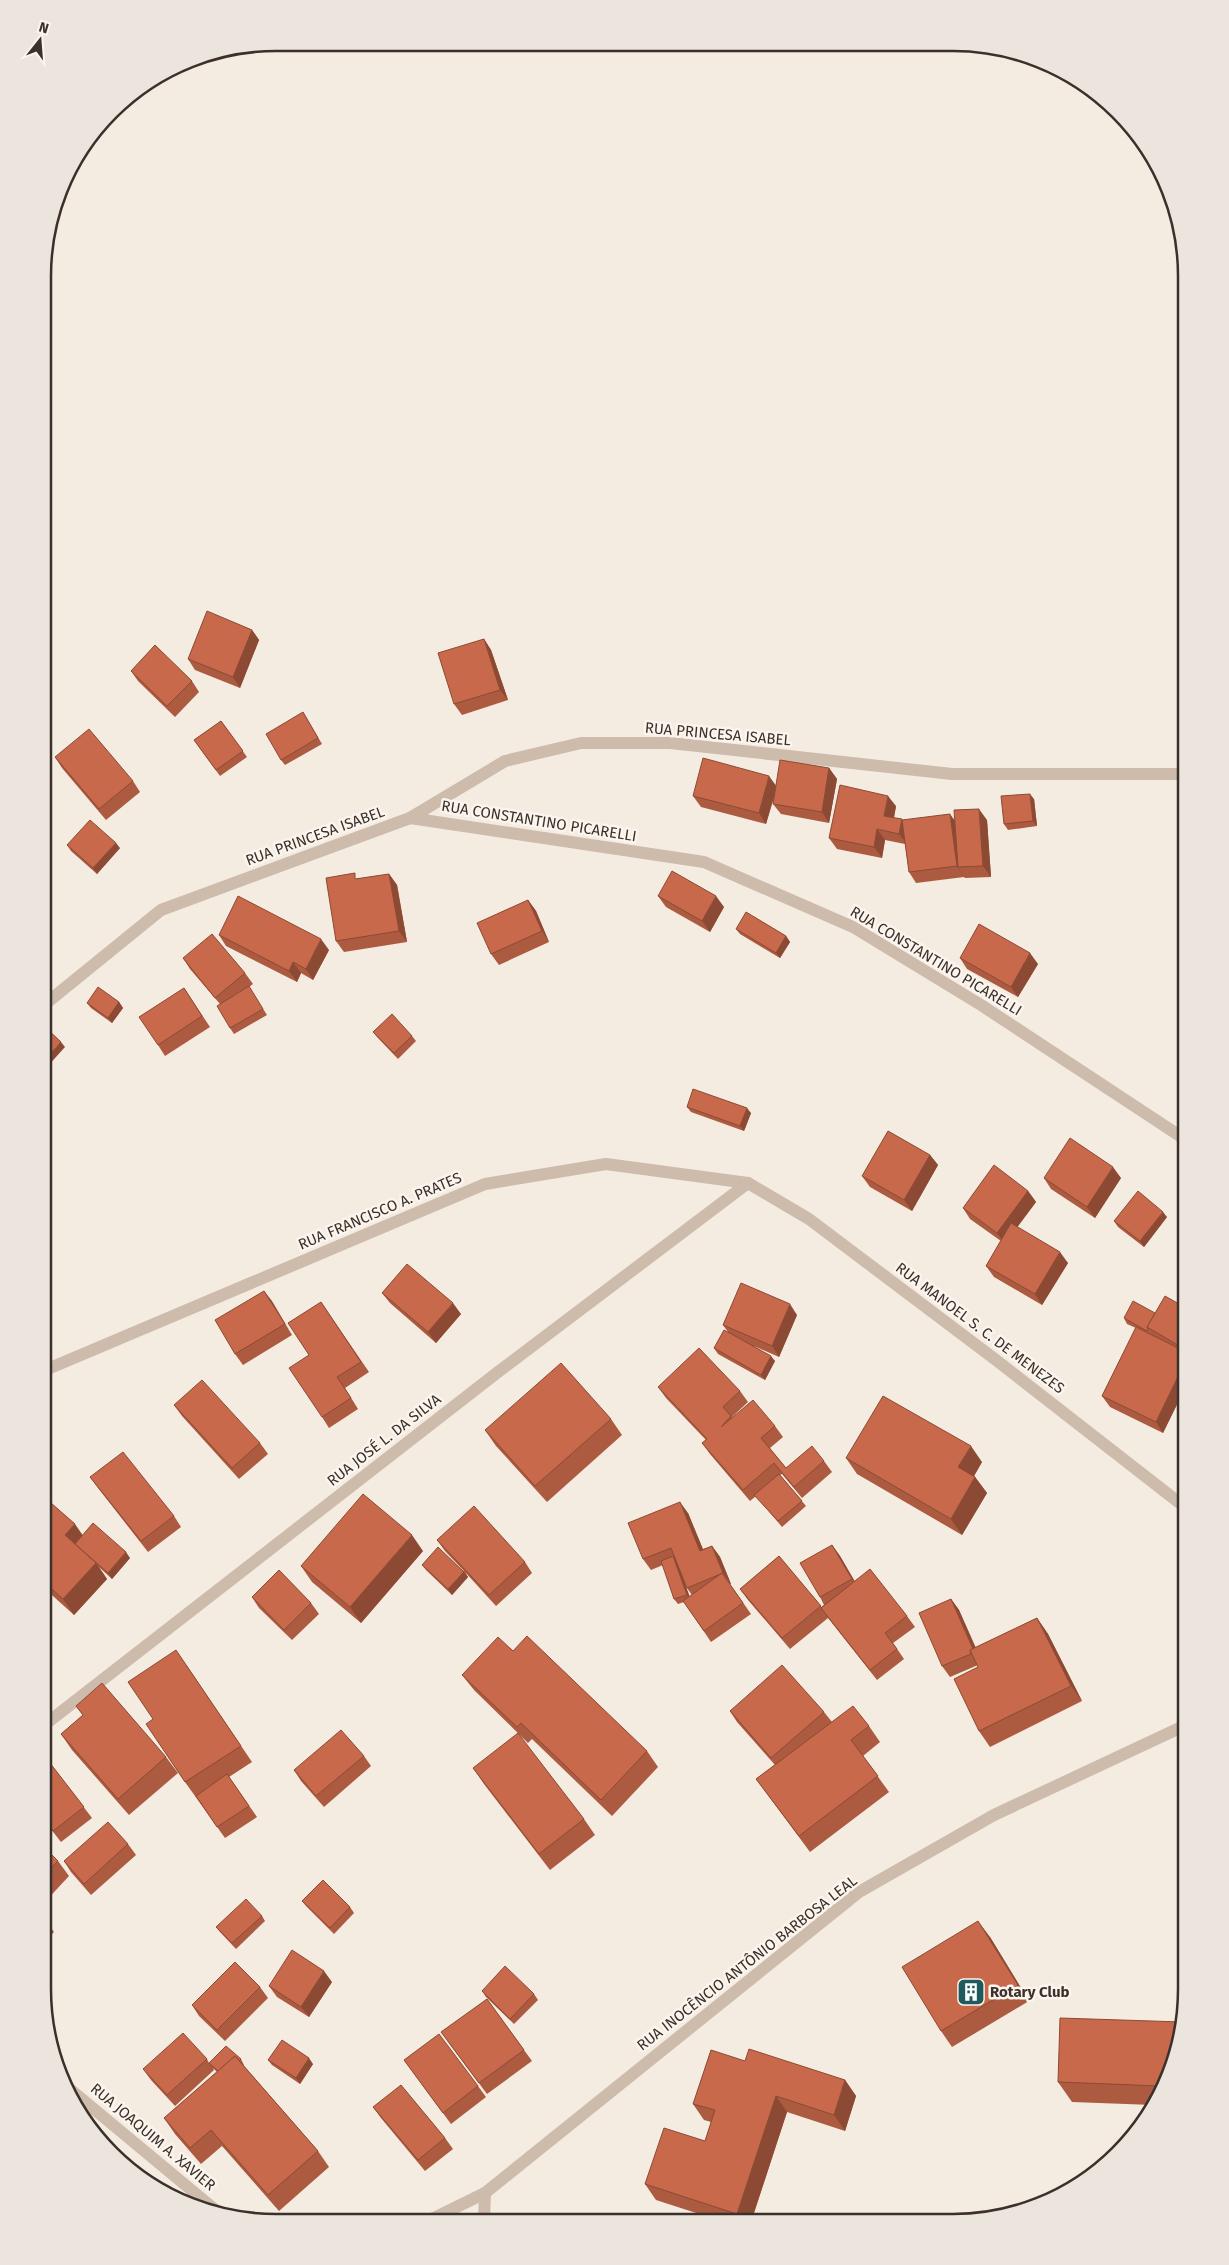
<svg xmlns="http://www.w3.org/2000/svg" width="1229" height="2265" font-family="'Fira Sans',sans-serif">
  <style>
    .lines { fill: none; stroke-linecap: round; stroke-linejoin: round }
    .minor { stroke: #cdbbac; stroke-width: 12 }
    .wall { fill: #ac5a40; fill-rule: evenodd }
    .shaded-wall { fill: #8c4a34 }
    .building { fill: #c8694b; stroke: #8c4a34 }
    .labels { text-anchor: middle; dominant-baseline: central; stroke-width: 5; stroke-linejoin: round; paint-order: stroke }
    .street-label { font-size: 15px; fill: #3b302b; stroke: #fbf5ee }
    .poi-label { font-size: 15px; font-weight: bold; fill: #3b302b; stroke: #fbf5ee; text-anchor: start }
    .rim { fill: none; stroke: #3b302b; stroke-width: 2.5 }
  </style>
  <rect width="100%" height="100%" fill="#f4ebe1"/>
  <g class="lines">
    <!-- minor -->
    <g class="minor">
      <path d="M410,818l294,44 149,65 128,78 205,135"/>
      <path d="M44,1005l117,-95 249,-92 95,-57 76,-18h89l282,31h234"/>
      <path d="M43,1371l442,-187 121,-20 142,19 61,36 187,141 190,148"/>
      <path d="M43,1726l455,-354 250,-189"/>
      <path d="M65,2085l154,128"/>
      <path d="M428,2221l57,-28 374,-301 135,-77 192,-90"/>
      <path d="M484,2221l1,-28"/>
    </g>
  </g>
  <!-- wall -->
  <g class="wall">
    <path d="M252,630l7,10 -19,48 -45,-18 -7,-11z"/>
    <path d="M484,639l7,11 17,50 -46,15 -8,-11z"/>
    <path d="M131,671l61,10 7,11 -24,25 -37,-36z"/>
    <path d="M303,712l19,32 -37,21 -4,-5z"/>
    <path d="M221,721l26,36 -27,19 -26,-36z"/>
    <path d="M55,757l78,24 7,11 -34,28 -44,-52z"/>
    <path d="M829,768l8,11 -8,44 -48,-9 -8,-10 1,-8 -8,28 -65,-17 -8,-11 83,-10z"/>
    <path d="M1034,799l3,27 -29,4 -4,-6z"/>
    <path d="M896,806l-2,12 8,2h85l4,57 -26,1 -1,-1 -48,6 -7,-11 -4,-28 -20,-4 -3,18 -45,-9 -8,-11z"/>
    <path d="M67,845l53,3 -23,26 -26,-23z"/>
    <path d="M389,874l8,11 10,57 -63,10 -8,-11 23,-62z"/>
    <path d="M658,896l66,11 -14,25 -44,-25z"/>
    <path d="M528,900l8,11 13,31 -50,23 -8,-11z"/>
    <path d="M736,929l50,7 4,6 -10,16 -40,-24z"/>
    <path d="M219,935l110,15 -16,30 -12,-7 -4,9 -71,-36z"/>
    <path d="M183,958l62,15 8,11 -4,3 18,28 -33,19 -4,-6 -10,-24 -30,-35z"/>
    <path d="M960,958l78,6 -20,33 -51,-28z"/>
    <path d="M184,988l26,39 -45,29 -7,-11z"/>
    <path d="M119,1002l4,6 -11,15 -21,-15 -4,-5z"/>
    <path d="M373,1032l39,4 4,5 -18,18 -21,-22z"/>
    <path d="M687,1107l64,6 -7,18 -53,-19z"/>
    <path d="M930,1155l8,10 -26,46 -42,-24 -8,-11z"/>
    <path d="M1044,1178h77l-26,40 -44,-29z"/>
    <path d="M1028,1191l8,11 -19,25 51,36 -26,42 -48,-28 -8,-11 15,-25 -31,-22 -7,-11z"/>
    <path d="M1167,1217l-23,30 -26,-20 -4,-6z"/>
    <path d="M264,1291l28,44 -49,30 -8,-11z"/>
    <path d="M382,1293l79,21 -25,29 -46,-40z"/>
    <path d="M321,1302l48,70 -24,16 13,21 -29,19 -7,-11 -13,-62z"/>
    <path d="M1186,1308v78l-23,47 -53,-26 -8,-11 34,-68 -9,-4 -3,-6z"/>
    <path d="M797,1315l-18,42 -25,-11 21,15 -10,19 -47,-26 -4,-6 14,-16 -5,-7z"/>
    <path d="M658,1387l82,4 8,11 -16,15 43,9 8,11 -13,11 16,20 38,-7 8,11 -30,26 -20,-24 -2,1 26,31 -24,21 -26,-31 -6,5 -40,-47 -8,-11 4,-3 -40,-42z"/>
    <path d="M174,1405l86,38 8,11 -29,25 -57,-63z"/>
    <path d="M611,1419l11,16 -75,67 -51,-56 -11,-16z"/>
    <path d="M846,1458l136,4 -8,14 1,1 12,16 -25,42 -105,-61z"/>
    <path d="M90,1477l84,39 7,11 -33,25 -50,-64z"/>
    <path d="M43,1496l39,39 48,23 -18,21 -13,-12 8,12 -33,36 -31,-28z"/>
    <path d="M688,1513l15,36 9,-3 8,11 11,27h-1l21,30 -40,28 -27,-40 -6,2 -4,-5 -11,-34 -12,5 -8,-11zM681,1572l6,16 5,7 -3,2z"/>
    <path d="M437,1540l88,22 7,11 -36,33 -31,-34 3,5 -16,18 -26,-25 -4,-5 42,6 -19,-20z"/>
    <path d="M832,1545l8,11 14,25 53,35 8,11 -22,16 11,16 -27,21 -49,-62 -38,31 -42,-49 -8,-11 39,-33 42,51 3,-2 -4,-8z"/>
    <path d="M423,1551l-62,72 -49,-41 -11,-16z"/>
    <path d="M252,1597l59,6 8,11 -27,26 -33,-32z"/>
    <path d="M951,1599l8,11 17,38 61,-30 11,16 34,67 -92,46 -11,-16 -1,-64v-2l-28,12 -8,-11z"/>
    <path d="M513,1651l134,100 11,16 -46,49 -80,-77 -4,4 -54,-53 -12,-15z"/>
    <path d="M187,1666l65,96 -23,15 28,40 -32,21 -40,-56 -32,-63z"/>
    <path d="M76,1706l90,51 12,16 -49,42 -57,-65 -11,-16 22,-19z"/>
    <path d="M730,1711l94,1 8,10 37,4 11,16 -17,14 26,36 -79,60 -54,-73 19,-14 -38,-43z"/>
    <path d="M43,1754l49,64 -31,24 -18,-23z"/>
    <path d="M364,1756l7,10 -47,41 -23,-26 -7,-11z"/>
    <path d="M473,1768l111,51 11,16 -45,35 -66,-86z"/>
    <path d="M128,1844l8,11 -45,40 -20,-23 -7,-11z"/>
    <path d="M43,1846l15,15 11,15 -26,28z"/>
    <path d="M302,1901l48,6 4,6 -20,21 -28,-28z"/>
    <path d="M43,1916l11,16 -11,12z"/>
    <path d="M262,1916l3,5 -29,28 -16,-17 -4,-5z"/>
    <path d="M990,1937l39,64 -77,46 -11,-16z"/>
    <path d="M332,1982l-23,35 -32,-20 -8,-11z"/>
    <path d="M260,1987l8,11 -43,43 -26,-25 -7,-11z"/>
    <path d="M482,1991l52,3 4,6 -24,24 -28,-27z"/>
    <path d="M487,1999l45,62 -45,33 -38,-51z"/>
    <path d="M207,2059l2,4 32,-4 3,6v1l74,85 11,16 -50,44 -57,-65 -21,18 -26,-30 -11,-16 53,-46 -4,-4 1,2 -39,36 -24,-26 -8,-11z"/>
    <path d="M268,2060l45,4 -13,20 -28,-19z"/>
    <path d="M404,2060l74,26 8,11 -35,27z"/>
    <path d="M745,2061l100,19 11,16 -11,35 -58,-19 -36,110h-27l-68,-22 -11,-16 60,-43 6,-19 -7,-2 -11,-16z"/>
    <path d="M1169,2078l-16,27 -81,-3 -14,-20z"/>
    <path d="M373,2107l72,31 8,11 -28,22 -44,-53z"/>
  </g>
  <!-- shaded-wall -->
  <g class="shaded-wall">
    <path d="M252,630l7,10 -19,48 -7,-11z"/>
    <path d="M484,639l7,11 17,50 -8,-10z"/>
    <path d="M829,768l8,11 -8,44 -7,-11z"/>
    <path d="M769,776l8,11 -11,37 -7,-11z"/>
    <path d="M1030,794l4,5 3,27 -4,-5z"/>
    <path d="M888,796l8,10 -4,21 -8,-11z"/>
    <path d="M979,809l8,11 4,57 -8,-11z"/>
    <path d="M950,814l8,11v42l6,10 -7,-11z"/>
    <path d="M902,819l5,25 -8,-10z"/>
    <path d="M877,829l8,11 -3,18 -8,-11z"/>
    <path d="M116,843l4,5 -23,26 -4,-6z"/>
    <path d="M389,874l8,11 10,57 -8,-11z"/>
    <path d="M716,896l8,11 -14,25 -8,-11z"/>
    <path d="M528,900l8,11 13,31 -7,-11z"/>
    <path d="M786,936l4,6 -10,16 -4,-5z"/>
    <path d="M321,939l8,11 -16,30 -7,-11z"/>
    <path d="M1030,953l8,11 -20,33 -7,-10z"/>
    <path d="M293,962l8,11 -4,9 -8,-11z"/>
    <path d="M119,1002l4,6 -11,15 -4,-5z"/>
    <path d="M61,1042l4,5 -18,20 -3,-5v-1z"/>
    <path d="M747,1108l4,5 -7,18 -4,-5z"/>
    <path d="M930,1155l8,10 -26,46 -8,-11z"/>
    <path d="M1113,1167l8,11 -26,40 -8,-11z"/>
    <path d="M1028,1191l8,11 -31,42 -8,-11z"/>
    <path d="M1163,1212l4,5 -23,30 -4,-6z"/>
    <path d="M1060,1252l8,11 -26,42 -7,-11z"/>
    <path d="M264,1291l8,10 20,34z"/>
    <path d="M453,1303l8,11 -25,29 -8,-11z"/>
    <path d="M790,1304l7,11 -18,42 -7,-11z"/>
    <path d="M771,1356l4,5 -10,19 -4,-5z"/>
    <path d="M1186,1360v26l-23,47 -7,-11z"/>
    <path d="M971,1446l11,16 -12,21 -12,-16z"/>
    <path d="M975,1477l12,16 -25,42 -11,-16z"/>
    <path d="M680,1502l8,11 20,49 -8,-11z"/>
    <path d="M75,1524l11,16 -7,8 -14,-13z"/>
    <path d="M412,1535l11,16 -62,72 -11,-16z"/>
    <path d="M832,1545l8,11 20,34 -8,-11z"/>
    <path d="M712,1546l8,11 11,27 -8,-11z"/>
    <path d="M126,1552l4,6 -18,21 -4,-6z"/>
    <path d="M673,1556l4,6 14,38 -4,-5z"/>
    <path d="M96,1563l11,16 -33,36 -11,-16z"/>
    <path d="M464,1572l4,5 -16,18 -4,-6z"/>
    <path d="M951,1599l8,11 23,53 -7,-11z"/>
    <path d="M1037,1618l11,16 34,67 -11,-15z"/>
    <path d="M978,1921l12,16 39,64 -11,-16z"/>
    <path d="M324,1971l8,11 -23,35 -8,-10z"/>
    <path d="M309,2058l4,6 -13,20 -4,-6z"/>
    <path d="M845,2080l11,16 -11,35 -11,-16z"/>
    <path d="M776,2096l11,16 -36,110h-8l-6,-8z"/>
  </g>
  <!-- building -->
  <g class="building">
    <path d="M207,611l45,19 -19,47 -45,-18z"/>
    <path d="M484,639l16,51 -46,14 -16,-51z"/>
    <path d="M155,645l37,36 -25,25 -36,-35z"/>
    <path d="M303,712l15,26 -37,22 -15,-26z"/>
    <path d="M221,721l22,30 -27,19 -22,-30z"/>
    <path d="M89,729l44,52 -34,28 -44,-52z"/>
    <path d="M703,758l66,18 -10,37 -66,-17z"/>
    <path d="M780,760l49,8 -7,44 -49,-8z"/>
    <path d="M840,785l48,11 -4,20 18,3 -3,15 -22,-5 -3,18 -45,-9z"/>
    <path d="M1030,794l3,27 -29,3 -3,-28z"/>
    <path d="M979,809l4,57 -25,1 -4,-57z"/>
    <path d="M950,814l7,52 -48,6 -7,-52z"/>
    <path d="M90,820l26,23 -23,25 -26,-23z"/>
    <path d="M672,871l44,25 -14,25 -44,-25z"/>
    <path d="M355,873v6l34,-5 10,57 -63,10 -10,-63z"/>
    <path d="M238,896l83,43 -15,30 -13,-7 -4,9 -70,-36z"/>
    <path d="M528,900l14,31 -51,23 -14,-31z"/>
    <path d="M746,912l40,24 -10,17 -40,-24z"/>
    <path d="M979,924l51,29 -19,34 -51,-29z"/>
    <path d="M212,934l33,39 -30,25 -32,-40z"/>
    <path d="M249,986l14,23 -33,19 -13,-22z"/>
    <path d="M98,987l21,15 -11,16 -21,-15z"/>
    <path d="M184,988l18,28 -44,29 -19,-28z"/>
    <path d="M392,1014l20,22 -18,17 -21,-21z"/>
    <path d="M44,1026l17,16 -17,19z"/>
    <path d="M693,1089l54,19 -7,18 -53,-19z"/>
    <path d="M888,1131l42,24 -26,45 -42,-24z"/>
    <path d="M1070,1138l43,29 -26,40 -43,-29z"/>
    <path d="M994,1165l34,26 -31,42 -34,-25z"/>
    <path d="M1138,1191l25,21 -23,29 -26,-20z"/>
    <path d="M1011,1223l49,29 -25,42 -49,-28z"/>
    <path d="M407,1264l46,39 -25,29 -46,-39z"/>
    <path d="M741,1283l49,21 -18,42 -49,-21z"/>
    <path d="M264,1291l21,33 -50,30 -20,-34z"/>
    <path d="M1165,1296l21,12v42l-39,-23z"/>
    <path d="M1133,1301l22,12 -8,14 1,2 -1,2 -23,-13z"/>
    <path d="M321,1302l40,60 -24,15 14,21 -29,19 -33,-49 20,-13 -21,-32z"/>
    <path d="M1136,1327l50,25v8l-30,62 -54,-26z"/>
    <path d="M724,1330l47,26 -10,19 -47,-27z"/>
    <path d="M699,1348l41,43 -17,16 8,9 -10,11 32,-27 22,26 -14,12 25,30 26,-22 12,15 -30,26 -20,-24 -31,27 -41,-47 5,-4 -49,-52z"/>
    <path d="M561,1363l50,56 -76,67 -50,-56z"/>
    <path d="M202,1380l58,63 -28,25 -58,-63z"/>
    <path d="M883,1396l88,50 -13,21 17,10 -24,42 -105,-61z"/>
    <path d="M123,1452l51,64 -33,25 -51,-64z"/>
    <path d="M779,1474l23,27 -24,20 -24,-26z"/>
    <path d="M363,1494l49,41 -62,72 -49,-41z"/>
    <path d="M43,1496l32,28 -10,11 31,28 -33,36 -20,-18z"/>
    <path d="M680,1502l20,49 12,-5 11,27 -36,15 -16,-40 -28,11 -15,-36z"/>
    <path d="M474,1506l51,56 -36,33 -52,-55z"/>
    <path d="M93,1523l33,29 -18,21 -33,-29z"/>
    <path d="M832,1545l20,34 -32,18 -20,-34z"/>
    <path d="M438,1547l26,25 -16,17 -26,-24z"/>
    <path d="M673,1556l14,39 -13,4 -13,-38z"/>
    <path d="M779,1556l42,50 -39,32 -42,-49z"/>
    <path d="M870,1569l37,47 -22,17 12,16 -27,21 -49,-62z"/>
    <path d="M279,1570l32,33 -27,27 -32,-33z"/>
    <path d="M722,1573l21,30 -39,28 -21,-30z"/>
    <path d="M951,1599l22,50 -3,1 1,4 -29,12 -23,-53z"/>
    <path d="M1037,1618l34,68 -92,45 -25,-52 24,-12 -8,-17z"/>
    <path d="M527,1636l120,115 -46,49 -80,-77 -4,4 -55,-52 36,-38 15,14z"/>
    <path d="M176,1650l65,96 -56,36 -39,-58 7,-5 -25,-37z"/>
    <path d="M782,1665l42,47 -53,46 -41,-47z"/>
    <path d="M102,1683l64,74 -48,42 -57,-65 22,-19 -7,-9z"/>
    <path d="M853,1706l16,20 -18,14 27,36 -79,60 -43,-57z"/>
    <path d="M341,1730l23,26 -48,40 -22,-26z"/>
    <path d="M518,1733l66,86 -45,35 -66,-86z"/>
    <path d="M43,1754l41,53 -31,24 -10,-13z"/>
    <path d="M227,1774l22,32 -32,21 -21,-31z"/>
    <path d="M108,1822l20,22 -44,40 -20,-23z"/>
    <path d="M43,1846l15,15 -15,15z"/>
    <path d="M323,1880l27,27 -20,21 -28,-27z"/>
    <path d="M246,1899l16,17 -30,27 -16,-16z"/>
    <path d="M978,1921l40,64 -77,46 -39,-64z"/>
    <path d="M292,1950l32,21 -23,36 -32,-21z"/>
    <path d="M235,1962l25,25 -43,43 -25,-25z"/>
    <path d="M505,1966l29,28 -24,25 -28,-28z"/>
    <path d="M487,1999l37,51 -45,33 -38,-51z"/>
    <path d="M1060,2018l122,4 -13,56 -11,18 1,-10 -101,-4z"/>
    <path d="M183,2033l24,26 -40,36 -24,-26z"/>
    <path d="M439,2034l39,52 -35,27 -39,-53z"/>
    <path d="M282,2040l27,18 -13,20 -28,-18z"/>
    <path d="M226,2046l15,13 -2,2 -4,-5 -17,15 -9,-8z"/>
    <path d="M749,2049l96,31 -11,35 -58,-19 -39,118 -92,-30 19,-56 41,13 10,-31 -22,-6 18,-54 34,11z"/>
    <path d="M235,2056l83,95 -50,44 -57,-65 -21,18 -26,-30z"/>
    <path d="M401,2085l44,53 -27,22 -45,-53z"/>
  </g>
  <!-- icons -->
  <defs>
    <symbol id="building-square" viewBox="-11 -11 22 22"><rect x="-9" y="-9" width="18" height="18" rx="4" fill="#1f5a5e" stroke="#fbf5ee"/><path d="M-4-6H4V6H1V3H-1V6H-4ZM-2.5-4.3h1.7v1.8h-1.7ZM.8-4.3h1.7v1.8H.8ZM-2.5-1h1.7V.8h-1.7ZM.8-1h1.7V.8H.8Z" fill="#fff"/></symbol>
  </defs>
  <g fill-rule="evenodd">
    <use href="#building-square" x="955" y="1976" width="32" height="32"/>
  </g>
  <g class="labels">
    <!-- street labels -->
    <g class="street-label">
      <text transform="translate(718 734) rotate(5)">RUA PRINCESA ISABEL</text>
      <text transform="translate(539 821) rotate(9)">RUA CONSTANTINO PICARELLI</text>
      <text transform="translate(315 836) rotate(-20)">RUA PRINCESA ISABEL</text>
      <text transform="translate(936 961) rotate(31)">RUA CONSTANTINO PICARELLI</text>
      <text transform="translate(380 1211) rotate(-23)">RUA FRANCISCO A. PRATES</text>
      <text transform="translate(980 1328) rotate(37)">RUA MANOEL S. C. DE MENEZES</text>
      <text transform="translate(384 1440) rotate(-38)">RUA JOSÉ L. DA SILVA</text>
      <text transform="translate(747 1963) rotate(-38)">RUA INOCÊNCIO ANTÔNIO BARBOSA LEAL</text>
      <text transform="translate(153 2137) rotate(40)">RUA JOAQUIM A. XAVIER</text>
    </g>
    <!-- poi labels -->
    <g class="poi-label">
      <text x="990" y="1992">Rotary Club</text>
    </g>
  </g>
  <!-- crop -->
  <path d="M0 0H1229V2265H0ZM276 51H953A225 225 0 0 1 1178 276V1989A225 225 0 0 1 953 2214H276A225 225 0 0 1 51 1989V276A225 225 0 0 1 276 51Z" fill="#ece5de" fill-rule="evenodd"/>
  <path class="rim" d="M276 51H953A225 225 0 0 1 1178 276V1989A225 225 0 0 1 953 2214H276A225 225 0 0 1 51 1989V276A225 225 0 0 1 276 51Z"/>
  <!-- north arrow -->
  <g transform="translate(40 40) rotate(17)" stroke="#fbf5ee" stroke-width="4" paint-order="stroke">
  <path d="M0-4L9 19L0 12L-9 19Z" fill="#3b302b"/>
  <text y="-8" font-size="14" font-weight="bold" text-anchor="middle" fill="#3b302b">N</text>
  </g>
</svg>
